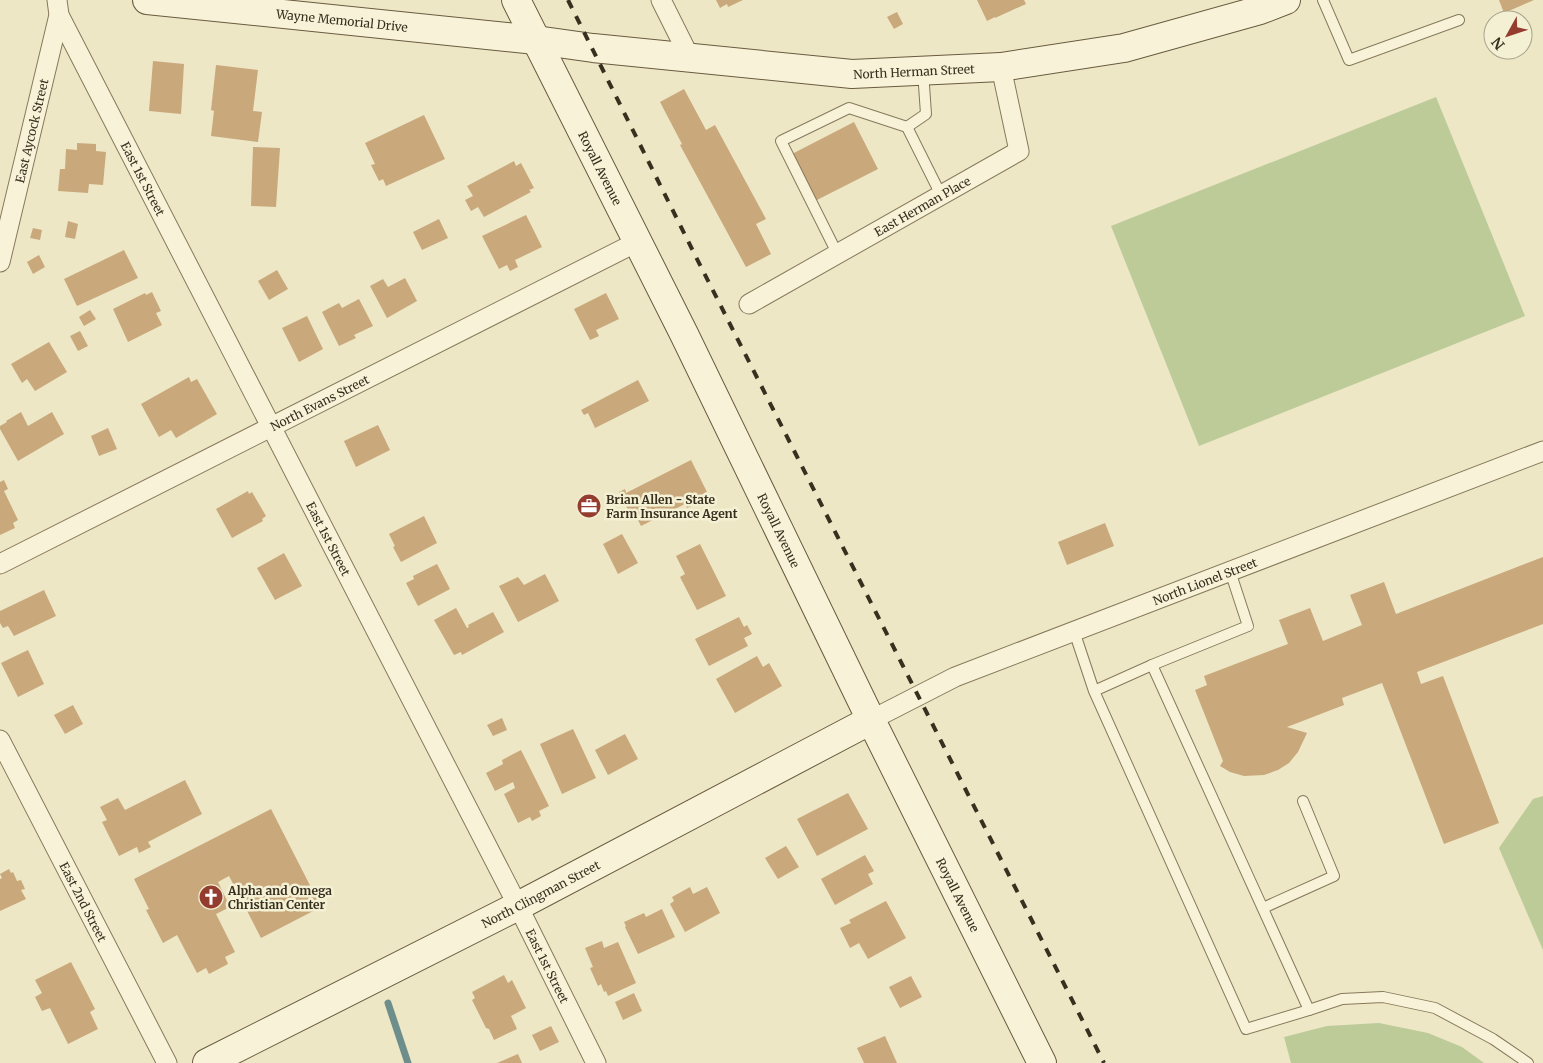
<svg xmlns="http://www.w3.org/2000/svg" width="1543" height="1063" font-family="Merriweather,serif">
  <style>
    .green { fill: #bdcb99 }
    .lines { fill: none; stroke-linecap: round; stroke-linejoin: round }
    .stream { stroke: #6d8e8b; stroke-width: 7 }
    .building { fill: #c9a87c }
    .lane-casing { stroke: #87795c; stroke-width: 12 }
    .street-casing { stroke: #87795c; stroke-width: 21 }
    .secondary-casing { stroke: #695a3f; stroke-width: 30 }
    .lane { stroke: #f8f3d8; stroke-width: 10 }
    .street { stroke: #f8f3d8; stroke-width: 19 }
    .secondary { stroke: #f8f3d8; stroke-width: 28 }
    .rail { stroke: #382f1f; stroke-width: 4; stroke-dasharray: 9 9; stroke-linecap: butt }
    .labels { text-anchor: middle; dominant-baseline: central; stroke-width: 5; stroke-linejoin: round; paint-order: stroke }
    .street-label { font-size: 12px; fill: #382f1f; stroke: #f4f0d4 }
    .poi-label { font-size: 12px; font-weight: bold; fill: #382f1f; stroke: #f4f0d4; text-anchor: start }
  </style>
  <rect width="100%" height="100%" fill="#ede7c5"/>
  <!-- green -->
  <g class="green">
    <path d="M1436,97l89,219 -326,130 -88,-220z"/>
    <path d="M1543,796v154l-44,-102 34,-49z"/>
    <path d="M1379,1023l49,10 34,14 22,16h-193l-7,-26 43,-11z"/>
  </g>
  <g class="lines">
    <!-- stream -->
    <path class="stream" d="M388,1003l20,60"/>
  </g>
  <!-- building -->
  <g class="building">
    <path d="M716,0h27l-15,7 -1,-3 -7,4z"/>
    <path d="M977,0h47l2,4 -31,14v-1l-8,4z"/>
    <path d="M1499,0h35l-30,13z"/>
    <path d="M897,12l6,12 -9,5 -7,-12z"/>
    <path d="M153,61l31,3 -3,50 -32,-3z"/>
    <path d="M216,65l42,5 -5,41 9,1 -4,30 -47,-6 3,-25 -3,-1z"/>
    <path d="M684,89l22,41 9,-5 51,94 -10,5 15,30 -25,13 -66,-122 2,-1 -22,-42z"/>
    <path d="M424,115l21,44 -59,27 -3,-7 -4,2 -8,-16 4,-1 -10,-21z"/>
    <path d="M854,122l24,47 -63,32 -23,-47z"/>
    <path d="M77,143l19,1v7l10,1 -3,33 -14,-1 -1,9 -30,-2 2,-22h5l1,-20 11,1z"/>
    <path d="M253,147l27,1 -4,59 -25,-1z"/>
    <path d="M514,161l2,5 5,-3 13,25 -5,2 2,2 -47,25 -6,-10 -7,4 -6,-11 8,-4 -6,-10z"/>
    <path d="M526,215l16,32 -27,13 3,7 -8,4 -3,-6 -8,4 -17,-33z"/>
    <path d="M439,219l9,19 -26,12 -9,-18z"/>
    <path d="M68,221l10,3 -3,15 -10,-2z"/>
    <path d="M33,228l9,2 -2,10 -10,-2z"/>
    <path d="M124,250l14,28 -61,28 -13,-27z"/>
    <path d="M39,255l6,12 -12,7 -6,-12z"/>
    <path d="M277,270l11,19 -19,11 -11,-19z"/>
    <path d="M405,278l12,23 -30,17 -17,-32 13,-7 5,8z"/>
    <path d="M152,292l9,19 -5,2 6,12 -34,17 -15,-33 32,-16 1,2z"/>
    <path d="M606,293l13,26 -23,11 3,6 -9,4 -16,-31z"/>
    <path d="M359,299l14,27 -19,9 2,3 -17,8 -17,-34 17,-9 3,5z"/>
    <path d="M90,310l6,9 -12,7 -5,-9z"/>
    <path d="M307,316l16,33 -24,13 -17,-34z"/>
    <path d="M80,331l8,15 -10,5 -8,-15z"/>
    <path d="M49,342l18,30 -32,19 -8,-12 -5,4 -11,-19z"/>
    <path d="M189,377l2,5 6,-3 20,35 -41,24 -5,-8 -12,7 -18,-33z"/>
    <path d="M638,380l11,21 -54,27 -7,-15 -4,2 -3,-5z"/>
    <path d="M21,412l7,14 24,-14 12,22 -46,27 -18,-32v-3l7,-4 -1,-1z"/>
    <path d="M378,425l12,25 -34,17 -12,-26z"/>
    <path d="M108,428l9,21 -18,7 -8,-20z"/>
    <path d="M691,460l16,32 -8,4 3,5 -15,7 -2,-4 -44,22 -8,-16 -4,2 -10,-20 6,-3 1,4z"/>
    <path d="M4,480l4,9 -4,2 14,29 -5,3 2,5 -15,7v-53z"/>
    <path d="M248,491l1,3 3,-2 14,24 -4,3 1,2 -31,17 -16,-29z"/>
    <path d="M424,516l13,27 -36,19 -8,-15 2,-1 -6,-12z"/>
    <path d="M1105,523l9,23 -47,19 -9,-23z"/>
    <path d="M622,534l16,29 -20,11 -15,-30z"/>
    <path d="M700,544l26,52 -29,14 -17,-33 5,-3 -9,-18z"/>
    <path d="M284,553l18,33 -27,14 -18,-32z"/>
    <path d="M1543,557v67l-126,48 4,12 22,-8 56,147 -55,21 -62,-161 -40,15 2,7 -57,22 20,6 -9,19 -9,11 -11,7 -14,5 -20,1 -14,-4 -10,-6 3,-5 -28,-71 12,-5 -3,-9 84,-32 -9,-24 31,-12 13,33 39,-16 -12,-30 34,-13 12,32z"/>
    <path d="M437,564l13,25 -32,17 -12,-23 8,-4 -1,-3z"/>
    <path d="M545,574l14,27 -41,21 -19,-36 19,-9 6,8z"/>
    <path d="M44,590l12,26 -42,20 -6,-10 -5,2 -3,-5v-12z"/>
    <path d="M456,608l11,20 2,-1 -1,-2 25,-13 11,20 -42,23 -1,-3 -7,3 -20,-35z"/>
    <path d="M739,617l5,10 3,-2 5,9 -8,4 4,8 -39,20 -14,-27z"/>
    <path d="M28,650l16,34 -26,13 -17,-34z"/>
    <path d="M757,656l6,11 6,-4 13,23 -47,27 -19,-34z"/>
    <path d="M73,705l10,19 -18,10 -11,-19z"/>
    <path d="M502,718l5,12 -14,6 -6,-11z"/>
    <path d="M573,729l23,49 -34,16 -22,-50z"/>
    <path d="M625,734l13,25 -30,16 -13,-25z"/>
    <path d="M521,750l28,56 -10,5 2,5 -9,5 -2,-4 -12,6 -14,-29 11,-6 -2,-6 -18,9 -9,-18 17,-9 -1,-4z"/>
    <path d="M185,780l17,34 -54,28 3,5 -12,6 -2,-6 -18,9 -17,-34 5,-2 -7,-13 18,-9 7,12z"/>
    <path d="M848,793l20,36 -51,27 -20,-37z"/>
    <path d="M271,809l50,98 -60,31 -32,-62 -11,6 12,25 -14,7 19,38 -10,5 3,7 -19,10 -3,-6 -9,5 -20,-38 -14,8 -17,-33 3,-1 -15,-30z"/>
    <path d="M786,846l13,21 -21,12 -13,-21z"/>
    <path d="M865,855l9,16 -6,3 5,10 -38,21 -14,-26z"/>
    <path d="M9,869l2,4 2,-1 4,9 4,-1 4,9 -4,1 5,9 -26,12v-32l2,-1 -2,-4z"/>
    <path d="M690,887l3,7 14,-7 13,26 -35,19 -15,-28 4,-3 -2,-4z"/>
    <path d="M886,901l20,37 -38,21 -9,-16 -9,5 -10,-20 11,-5 -2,-3z"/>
    <path d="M662,909l13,28 -37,17 -13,-27 1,-1 -2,-4 20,-9 2,4z"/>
    <path d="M602,941l2,7 14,-6 18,41 -28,13 -2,-5 -2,1 -3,-8 -3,2 -8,-18 3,-1 -8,-19z"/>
    <path d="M71,962l24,47 -5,3 8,17 -30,15 -18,-36 -8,3 -7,-14 7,-4 -7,-13z"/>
    <path d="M504,975l4,8 4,-3 14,28 -15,8 6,13 -23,11 -5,-11 -3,-1 -14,-28 3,-2 -3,-6z"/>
    <path d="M911,976l11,21 -22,11 -11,-21z"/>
    <path d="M634,993l8,18 -19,9 -8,-18z"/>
    <path d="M551,1026l8,16 -19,9 -8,-16z"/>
    <path d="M885,1036l12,27h-33l-7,-15z"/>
    <path d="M518,1054l4,9h-25z"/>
  </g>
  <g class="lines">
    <defs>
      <g id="lane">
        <path d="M1323,0l26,60 110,-40"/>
        <path d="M907,127l19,-13 -3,-43"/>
        <path d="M837,253l-56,-112 68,-33 58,19 34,68"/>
        <path d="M1074,631l20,60 152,338 63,-19 -157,-345 -58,26"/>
        <path d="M1152,665l96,-39 -18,-55"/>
        <path d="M1263,908l71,-32 -31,-75"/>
        <path d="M1309,1010l33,-11 41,-2 52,11 58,31 35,24"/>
      </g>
      <g id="street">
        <path d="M661,0l29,58"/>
        <path id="s1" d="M59,15l459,891 78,157"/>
        <path id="s2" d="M0,262l59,-247 -2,-15"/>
        <path id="s3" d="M749,304l270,-153 -18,-84"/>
        <path id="s4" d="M0,564l637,-322"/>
        <path id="s5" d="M871,720l84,-43 588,-226"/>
        <path id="s6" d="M0,740l167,323"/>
      </g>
      <g id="secondary">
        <path id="s7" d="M147,0l389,40 57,8 259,26 149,-7 123,-19 136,-38 26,-10"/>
        <path id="s8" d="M516,0l168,334 187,386 171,343"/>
        <path id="s9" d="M207,1063l311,-157 353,-186"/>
      </g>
    </defs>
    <!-- lane casing -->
    <use href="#lane" class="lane-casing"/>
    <!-- street casing -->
    <use href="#street" class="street-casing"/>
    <!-- secondary casing -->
    <use href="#secondary" class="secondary-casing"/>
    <!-- lane -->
    <use href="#lane" class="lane"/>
    <!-- street -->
    <use href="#street" class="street"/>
    <!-- secondary -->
    <use href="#secondary" class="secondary"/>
    <!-- rail -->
    <path class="rail" d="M568,0l127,255 409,808"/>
  </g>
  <!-- icons -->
  <defs>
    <symbol id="office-disc" viewBox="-11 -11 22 22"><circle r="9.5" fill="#943d2e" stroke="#f4f0d4"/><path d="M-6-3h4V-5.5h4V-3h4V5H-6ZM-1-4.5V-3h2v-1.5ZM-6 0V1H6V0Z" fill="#fff"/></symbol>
    <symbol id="church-disc" viewBox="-11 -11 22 22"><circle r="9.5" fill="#943d2e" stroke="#f4f0d4"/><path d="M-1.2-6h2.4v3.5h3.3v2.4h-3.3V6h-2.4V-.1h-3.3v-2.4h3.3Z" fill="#fff"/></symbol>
  </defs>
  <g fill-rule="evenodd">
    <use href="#office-disc" x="575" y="492" width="28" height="28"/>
    <use href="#church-disc" x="197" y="883" width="28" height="28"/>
  </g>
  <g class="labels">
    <!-- street labels -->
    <g class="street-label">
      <text stroke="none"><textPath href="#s7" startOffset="196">Wayne Memorial Drive</textPath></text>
      <text stroke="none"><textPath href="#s7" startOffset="771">North Herman Street</textPath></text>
      <text stroke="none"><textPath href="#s2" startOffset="135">East Aycock Street</textPath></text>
      <text stroke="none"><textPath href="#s8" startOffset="188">Royall Avenue</textPath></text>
      <text stroke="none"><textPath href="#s1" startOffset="184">East 1st Street</textPath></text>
      <text stroke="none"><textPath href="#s3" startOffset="199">East Herman Place</textPath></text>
      <text stroke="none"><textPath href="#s4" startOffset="358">North Evans Street</textPath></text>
      <text stroke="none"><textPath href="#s8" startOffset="592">Royall Avenue</textPath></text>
      <text stroke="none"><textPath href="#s1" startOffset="589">East 1st Street</textPath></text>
      <text stroke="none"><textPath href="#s5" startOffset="362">North Lionel Street</textPath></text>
      <text stroke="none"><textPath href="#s9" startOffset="374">North Clingman Street</textPath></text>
      <text stroke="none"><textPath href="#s8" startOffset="998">Royall Avenue</textPath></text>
      <text stroke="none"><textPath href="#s6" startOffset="182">East 2nd Street</textPath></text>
      <text stroke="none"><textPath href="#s1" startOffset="1069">East 1st Street</textPath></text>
    </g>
    <!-- poi labels -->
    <g class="poi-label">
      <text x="606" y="499">Brian Allen - State<tspan x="606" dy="14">Farm Insurance Agent</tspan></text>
      <text x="228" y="890">Alpha and Omega<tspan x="228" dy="14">Christian Center</tspan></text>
    </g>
  </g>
  <!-- north arrow -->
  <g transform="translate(1508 35) rotate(230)"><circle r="24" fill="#f4f0d4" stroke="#a9a38c"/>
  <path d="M0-4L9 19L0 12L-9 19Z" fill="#943d2e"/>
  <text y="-8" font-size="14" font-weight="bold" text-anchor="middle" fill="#382f1f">N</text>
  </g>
</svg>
